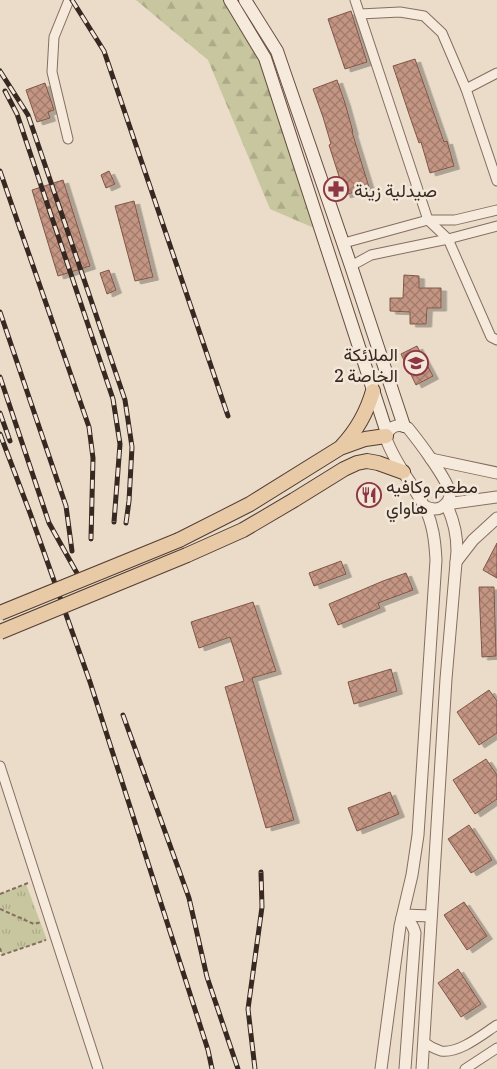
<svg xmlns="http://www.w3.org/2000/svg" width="497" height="1069" font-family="Literata,Vazirmatn,serif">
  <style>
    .forest { fill: url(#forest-firs) }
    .park { fill: url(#park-tufts) }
    .building { fill: url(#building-cross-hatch); stroke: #825648; filter: url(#shadow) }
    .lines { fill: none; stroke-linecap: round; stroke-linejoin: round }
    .minor-casing { stroke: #856e60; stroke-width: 11 }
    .tertiary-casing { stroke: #856e60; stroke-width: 13 }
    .secondary-casing { stroke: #674f43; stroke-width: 14 }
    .primary-casing { stroke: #533d33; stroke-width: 16 }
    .path { stroke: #856e60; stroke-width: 2; stroke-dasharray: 4 2.5; stroke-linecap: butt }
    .minor { stroke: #f6eadc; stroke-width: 9 }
    .tertiary { stroke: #f6eadc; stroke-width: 11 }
    .secondary { stroke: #f6eadc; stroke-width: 12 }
    .primary { stroke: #e9caa6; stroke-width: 14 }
    .rail-casing { stroke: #372922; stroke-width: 5 }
    .rail { stroke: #f2e7d8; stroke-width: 3; stroke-dasharray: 9; stroke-linecap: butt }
    .primary-bridge-casing { stroke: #533d33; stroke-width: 16; stroke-linecap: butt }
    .primary-bridge { stroke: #e9caa6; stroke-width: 14 }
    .labels { text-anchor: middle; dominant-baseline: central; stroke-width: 5; stroke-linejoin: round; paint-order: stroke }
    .poi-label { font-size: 18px; fill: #372922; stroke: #f2e7d8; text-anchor: start }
  </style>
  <defs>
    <pattern id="forest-firs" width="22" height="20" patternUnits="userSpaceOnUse" patternTransform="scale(1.25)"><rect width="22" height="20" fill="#c8c69e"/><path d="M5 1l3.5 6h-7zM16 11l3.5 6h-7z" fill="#acaa88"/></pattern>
    <pattern id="park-tufts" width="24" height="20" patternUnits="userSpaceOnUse" patternTransform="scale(1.25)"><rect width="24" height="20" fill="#c8c69e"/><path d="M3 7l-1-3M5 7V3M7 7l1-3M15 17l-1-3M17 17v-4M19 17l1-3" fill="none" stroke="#acaa88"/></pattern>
    <pattern id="building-cross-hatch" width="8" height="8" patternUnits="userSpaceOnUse" patternTransform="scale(1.25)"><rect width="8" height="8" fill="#c49583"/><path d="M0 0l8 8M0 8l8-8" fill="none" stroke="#a07a6b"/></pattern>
    <filter id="shadow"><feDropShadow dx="5.5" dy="3" stdDeviation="0" flood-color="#0004"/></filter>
  </defs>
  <rect width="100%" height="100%" fill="#eadcc9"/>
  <!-- forest -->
  <path class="forest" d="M136,0h94l35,58 56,173 -51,-22 -62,-149z"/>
  <!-- park -->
  <path class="park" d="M26,884l21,56 -45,15 -2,-7v-54z"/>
  <!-- building -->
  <g class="building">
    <path d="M351,11l16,51 -22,7 -17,-50z"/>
    <path d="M415,59l29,83 3,-1 7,25 -24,7 -9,-31 -2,1 -9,-26 -17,-51z"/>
    <path d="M337,80l8,23 8,29h-1l17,55 -24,8 -16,-50 2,-1 -8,-27 -10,-28z"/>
    <path d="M45,83l9,27 -6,2 2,6 -13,4 -11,-32z"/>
    <path d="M109,171l6,13 -9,4 -5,-13z"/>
    <path d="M63,180l27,86 -32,10 -26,-86z"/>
    <path d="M134,201l19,76 -18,4 -20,-75z"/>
    <path d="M109,270l7,20 -9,4 -7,-21z"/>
    <path d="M404,275l15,1v12h22v20h-14l-1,16h-16v-12l-20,-1v-13h13z"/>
    <path d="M417,346l16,30 -17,9 -15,-31z"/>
    <path d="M497,543v35l-14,-8z"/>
    <path d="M341,561l5,13 -32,12 -5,-13z"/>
    <path d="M406,573l7,17 -35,13 2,5 -42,17 -9,-21 54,-23z"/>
    <path d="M479,587h15l2,69 -14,1z"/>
    <path d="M253,602l23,69 -24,7 42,142 -28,8 -41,-141 19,-6 -14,-44 -31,11 -8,-26z"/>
    <path d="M391,669l6,22 -43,13 -6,-22z"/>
    <path d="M489,690l8,11v32l-18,12 -22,-33z"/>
    <path d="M486,759l11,16v24l-22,15 -22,-34z"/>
    <path d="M390,792l9,22 -42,17 -9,-23z"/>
    <path d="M469,825l23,35 -21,13 -23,-34z"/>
    <path d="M464,902l23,34 -20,14 -23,-35z"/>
    <path d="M458,969l23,35 -20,13 -23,-34z"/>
  </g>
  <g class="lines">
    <defs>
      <g id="minor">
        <path d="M355,0l73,220 20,19 43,98 6,3"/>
        <path d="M360,14l40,-2 24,4 18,17 24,56 31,92"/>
        <path d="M466,89l31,-16"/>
        <path d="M68,139l-16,-67 2,-35 15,-37"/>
        <path d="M344,243l84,-23h27l42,-10"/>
        <path d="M351,266l20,-11 77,-16 49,-13"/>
        <path d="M0,766l98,303"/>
        <path d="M424,1042c5,4 11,7 17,9 18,3 42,-17 56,-26"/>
        <path d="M465,1069l32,-21"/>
      </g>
      <g id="tertiary">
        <path d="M431,459l66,14"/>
        <path d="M456,562l17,-22 24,-22"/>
        <path d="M403,915l28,1"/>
        <path d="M402,918c8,2 11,7 13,15l-10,136"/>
        <path d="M381,1069l19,-143 12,-51 6,-40 18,-275c-1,-19 -3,-37 -12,-54 -11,-22 -28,-41 -37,-65 -2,-13 10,-19 21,-13 9,11 41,53 42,66 0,5 -3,10 -8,13 -6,4 -12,2 -18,-1"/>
        <path d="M422,1069l24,-390 11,-128c0,-17 -3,-31 -11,-47l51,-7"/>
      </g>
      <g id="secondary">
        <path d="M230,0l35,58 122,375"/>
        <path d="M245,0l32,51 74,215 53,160"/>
      </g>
      <g id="primary">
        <path d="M342,446c15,-16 25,-34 31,-55"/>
        <path d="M179,540l71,-36 90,-56 25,-9 21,-3"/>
        <path d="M187,555l56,-25 51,-30 50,-31 13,-6 10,-2 11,2 25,9"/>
      </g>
    </defs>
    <!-- minor casing -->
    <use href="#minor" class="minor-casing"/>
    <!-- tertiary casing -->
    <use href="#tertiary" class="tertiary-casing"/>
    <!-- secondary casing -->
    <use href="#secondary" class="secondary-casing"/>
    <!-- primary casing -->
    <use href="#primary" class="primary-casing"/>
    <!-- path -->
    <g class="path">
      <path d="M0,894l28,-11"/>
      <path d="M0,909l34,15 8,-2"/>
      <path d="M0,948l2,7 44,-15"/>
    </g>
    <!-- minor -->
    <use href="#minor" class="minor"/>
    <!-- tertiary -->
    <use href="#tertiary" class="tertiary"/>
    <!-- secondary -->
    <use href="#secondary" class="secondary"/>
    <!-- primary -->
    <use href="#primary" class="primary"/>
    <defs>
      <g id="rail">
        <path d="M72,0l32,51 124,365"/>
        <path d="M0,71l28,44 97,285 7,47 -3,54 -3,22"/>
        <path d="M5,91l12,23 96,285 7,45 -6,78"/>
        <path d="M0,171l89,256 4,31 -2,81"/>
        <path d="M0,312l66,194 6,45"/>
        <path d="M0,377l49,146 29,52"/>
        <path d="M0,413l10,28"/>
        <path d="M0,434l30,79 60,169 118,368 4,19"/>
        <path d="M123,715l66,183 18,79 31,92"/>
        <path d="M255,1069l-7,-60 14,-102 -1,-35"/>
      </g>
    </defs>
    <!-- rail casing -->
    <use href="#rail" class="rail-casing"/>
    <!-- rail -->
    <use href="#rail" class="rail"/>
    <defs>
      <g id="primary-bridge">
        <path d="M0,613l179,-73"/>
        <path d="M0,632l187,-77"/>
      </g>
    </defs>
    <!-- primary-bridge casing -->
    <use href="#primary-bridge" class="primary-bridge-casing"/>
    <!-- primary-bridge -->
    <use href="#primary-bridge" class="primary-bridge"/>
  </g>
  <!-- icons -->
  <defs>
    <symbol id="pharmacy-ring" viewBox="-11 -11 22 22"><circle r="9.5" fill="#f2e7d8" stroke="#8e3643" stroke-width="1.5"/><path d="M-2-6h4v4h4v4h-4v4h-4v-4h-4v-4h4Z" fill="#8e3643"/></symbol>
    <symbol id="school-ring" viewBox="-11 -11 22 22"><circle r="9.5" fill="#f2e7d8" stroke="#8e3643" stroke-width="1.5"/><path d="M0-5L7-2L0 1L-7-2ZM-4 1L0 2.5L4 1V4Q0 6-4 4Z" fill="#8e3643"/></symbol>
    <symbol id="restaurant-ring" viewBox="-11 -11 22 22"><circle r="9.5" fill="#f2e7d8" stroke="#8e3643" stroke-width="1.5"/><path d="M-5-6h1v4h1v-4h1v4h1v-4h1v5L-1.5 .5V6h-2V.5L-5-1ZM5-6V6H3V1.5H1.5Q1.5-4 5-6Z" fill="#8e3643"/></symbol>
  </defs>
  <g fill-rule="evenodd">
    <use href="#pharmacy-ring" x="322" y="175" width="28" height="28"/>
    <use href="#school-ring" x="402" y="349" width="28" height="28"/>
    <use href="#restaurant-ring" x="355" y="481" width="28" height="28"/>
  </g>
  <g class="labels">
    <!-- poi labels -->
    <g class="poi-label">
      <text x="354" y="189">صيدلية زينة</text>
      <text x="398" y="353" text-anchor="end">الملائكة<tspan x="398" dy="21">الخاصة 2</tspan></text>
      <text x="386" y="485">مطعم وكافيه<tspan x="386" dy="21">هاواي</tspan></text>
    </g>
  </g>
</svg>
